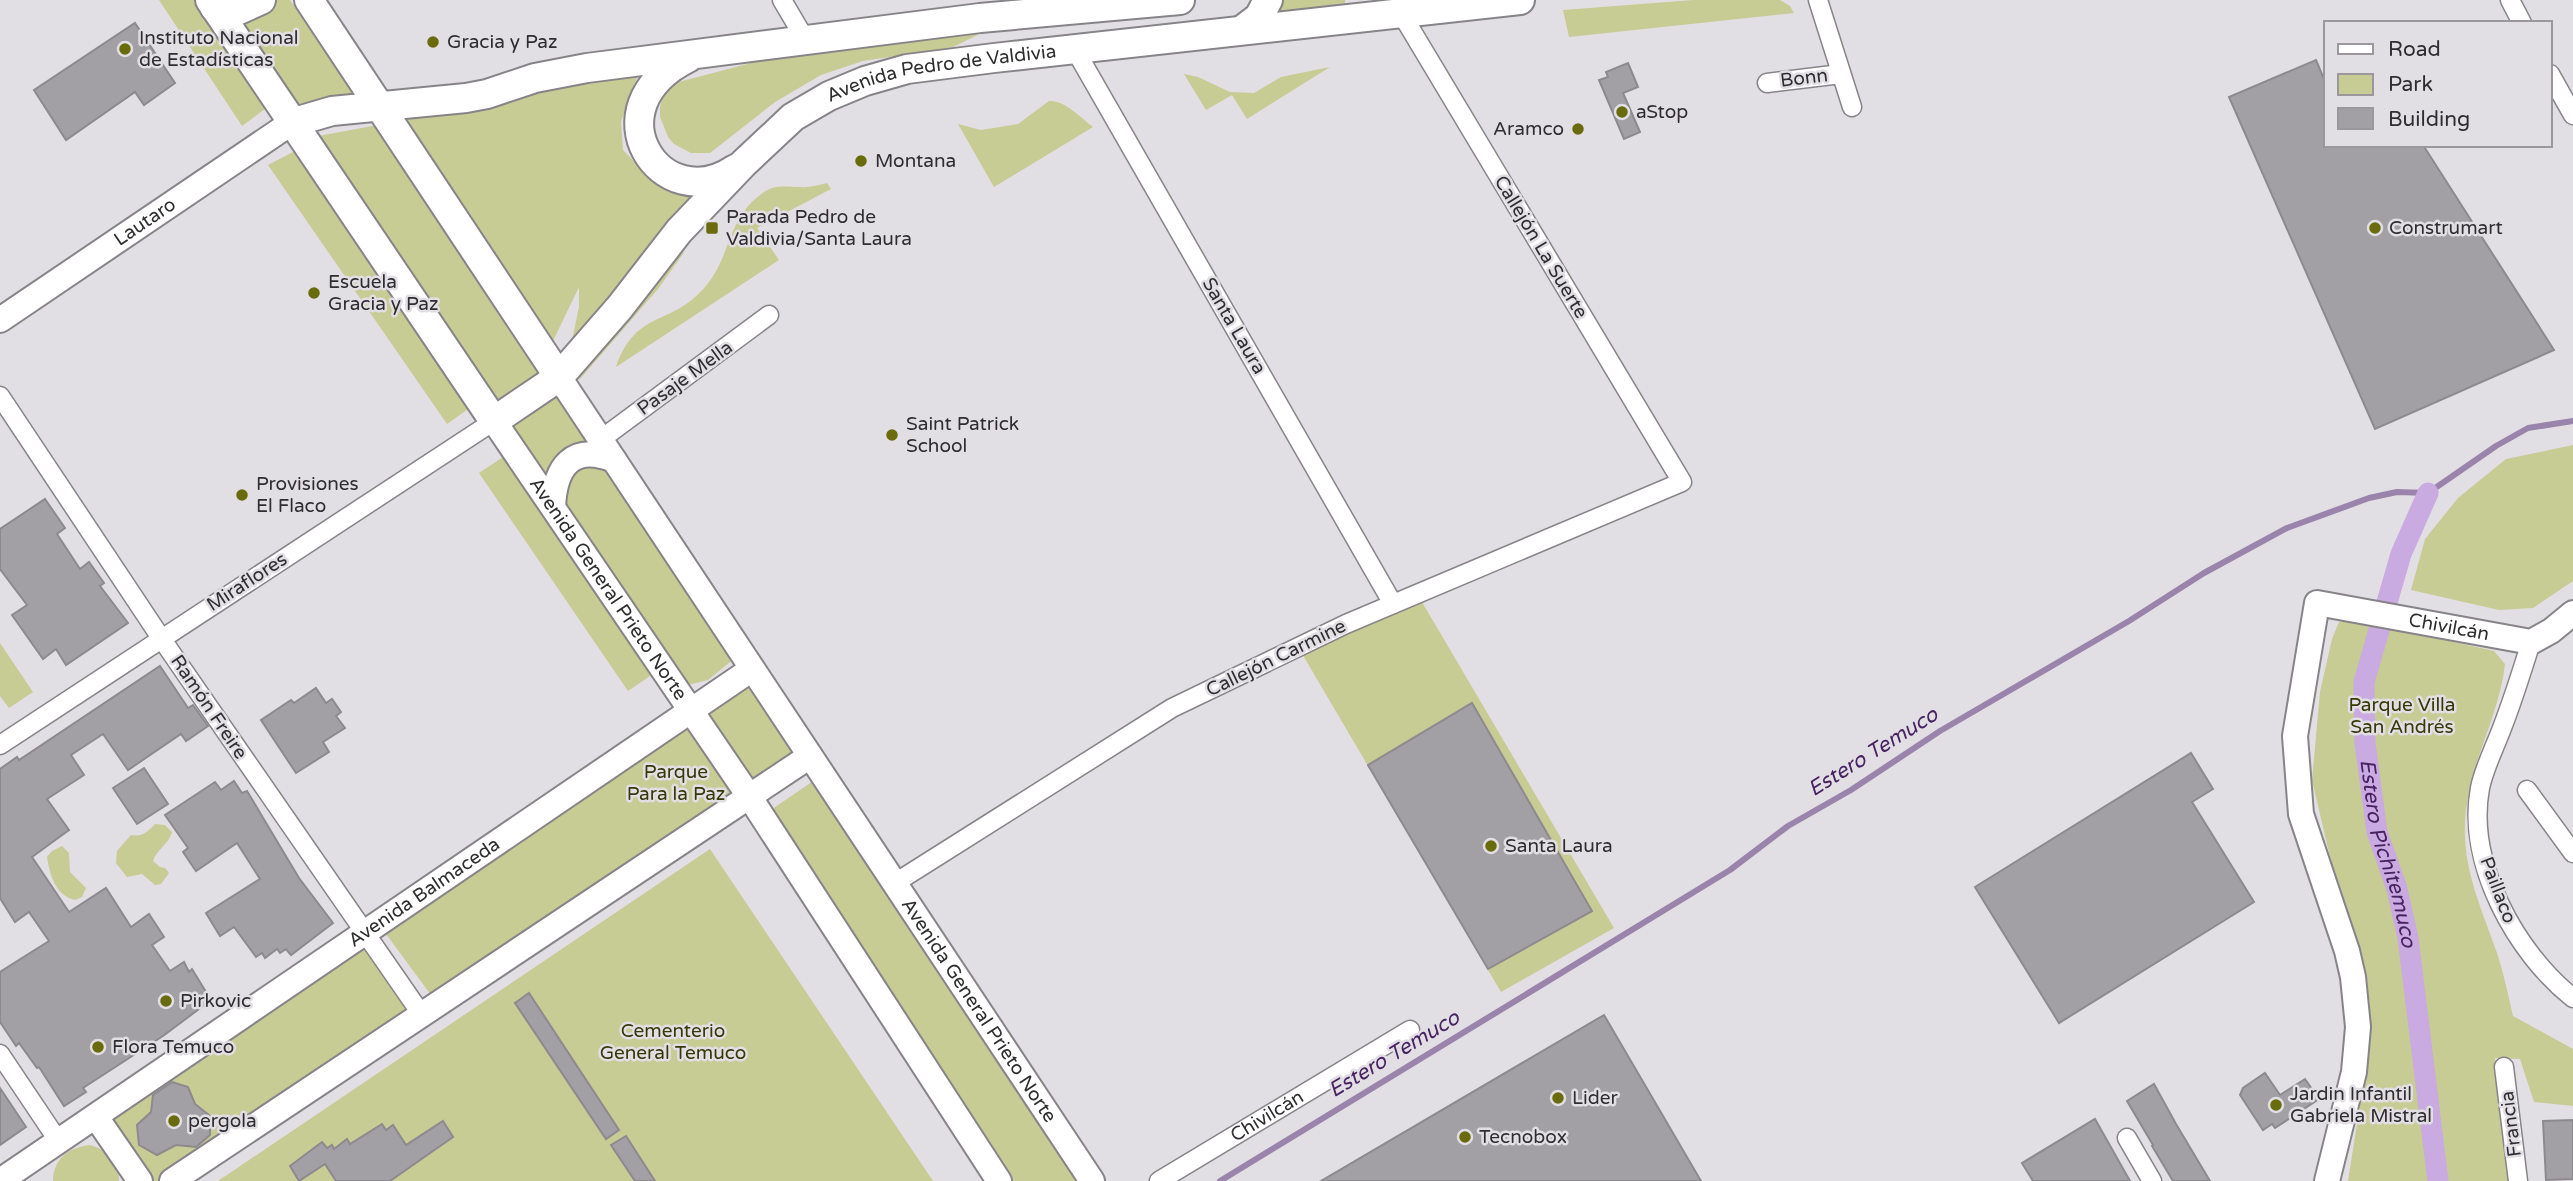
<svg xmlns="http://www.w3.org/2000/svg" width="2573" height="1181" font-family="'Varela Round',sans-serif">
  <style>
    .green { fill: #c7cb94 }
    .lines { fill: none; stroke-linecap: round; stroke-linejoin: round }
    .stream { stroke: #9b84ac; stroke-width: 6 }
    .canal { stroke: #c9aae1; stroke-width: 21 }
    .building { fill: #a2a0a5; stroke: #8d8a8f; stroke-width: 2 }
    .street-casing { stroke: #878489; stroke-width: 21 }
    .secondary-casing { stroke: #878489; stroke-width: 28 }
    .primary-casing { stroke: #878489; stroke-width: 32 }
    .street { stroke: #fff; stroke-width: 18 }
    .secondary { stroke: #fff; stroke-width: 24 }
    .primary { stroke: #fff; stroke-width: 28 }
    .poi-dot { fill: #696b0c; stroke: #e2dfe4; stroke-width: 2.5 }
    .labels { text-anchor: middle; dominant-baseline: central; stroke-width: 5; stroke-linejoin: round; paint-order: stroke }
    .poi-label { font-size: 19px; fill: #2f2d2f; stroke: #e2dfe4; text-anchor: start }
    .street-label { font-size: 19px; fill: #2f2d2f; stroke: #e2dfe4 }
    .park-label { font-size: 19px; fill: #363806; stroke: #e2dfe4 }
    .water-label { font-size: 21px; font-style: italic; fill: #492262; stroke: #e2dfe4 }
  </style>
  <rect width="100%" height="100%" fill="#e2dfe4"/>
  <!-- green -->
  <g class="green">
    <path d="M159,0h39l71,106 -27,20z"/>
    <path d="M221,0h69l64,94 -62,11z"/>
    <path d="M1280,0h65v10l-78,9z"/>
    <path d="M1693,0h87l10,6 4,7 -225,24 -6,-27z"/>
    <path d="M996,26l-43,21 -90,14 -42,14 -46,27 -65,51h-19l-17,-9 -6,-7 -8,-20v-10l3,-12 8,-11 80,-21z"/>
    <path d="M644,67l-9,15 -14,40 2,28 33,34 15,7 24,2 -18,17 -107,140 9,-43v-20l-29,60 -155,-234 114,-15z"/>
    <path d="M1330,67l-83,52 -15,-24 -26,15 -22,-36 14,3 32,15 24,1 27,-16z"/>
    <path d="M1049,101c16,-1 32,17 44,26l-99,60 -36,-63 23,6 37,-6z"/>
    <path d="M378,125l164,246 -51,33 -178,-267z"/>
    <path d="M295,151l176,256 -24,17 -179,-259z"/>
    <path d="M827,183l4,6 -74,39 22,32 -163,107c20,-58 55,-40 89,-80 27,-31 21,-69 59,-95 12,-8 23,-5 36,-5 9,1 18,-2 27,-4z"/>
    <path d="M685,251l-27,38 -79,91 2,-7 52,-61 28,-42z"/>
    <path d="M557,392l178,266 -27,22 -28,7 -174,-261z"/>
    <path d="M2573,445v136l-40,27 -34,2 -88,-20 14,-51 33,-41 48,-39z"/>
    <path d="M506,455l150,217 -28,19 -149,-218z"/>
    <path d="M1419,597l195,331 -113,64 -200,-340z"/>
    <path d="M2350,619l144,32 11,13c-5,48 -31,91 -38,139 -9,57 12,98 30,150 7,21 11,42 16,63l60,33v57l-39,-4 -14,-43 -25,-1 14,123h-161l18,-114 4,-63 -8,-49 -28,-81 -22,-94 8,-88 12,-53 7,-17z"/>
    <path d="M0,643l33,49 -24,16 -9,-12z"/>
    <path d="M753,682l43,69 -51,33 -44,-66z"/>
    <path d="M687,722l51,72 -307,201 -45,-61z"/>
    <path d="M816,779l241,373 20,29h-67l-245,-367z"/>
    <path d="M155,824l10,1 7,7c-3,12 -15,17 -19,29l7,6 5,1 4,5 -8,11 -6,1 -13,-11 -15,3 -11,-14 1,-12 14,-16c12,2 15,-2 24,-11z"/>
    <path d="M62,846l7,7 1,19 16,16 -4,9 -7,3c-20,-5 -25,-25 -28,-43l5,-6z"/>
    <path d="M710,849l223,332h-715z"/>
    <path d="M359,941l54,77 -251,163h-19l-43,-64z"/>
    <path d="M90,1145c18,5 29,16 29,36h-66c0,-22 16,-34 37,-36z"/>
  </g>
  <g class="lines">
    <!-- stream -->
    <path class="stream" d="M1220,1181l510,-311 58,-44 63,-36 89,-59 189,-110 75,-48 83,-45 82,-30 28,-6 31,1 68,-47 32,-18 45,-7"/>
    <!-- canal -->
    <path class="canal" id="s1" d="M2428,493l-27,61 -37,128 1,61 12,89 20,57 11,49 30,243"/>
  </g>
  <!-- building -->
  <g class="building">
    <path d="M135,23l40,60 -31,22 -9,-13 -69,48 -32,-50z"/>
    <path d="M2316,60l10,24v61h97l131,205 -179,79 -146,-332z"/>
    <path d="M1628,63l10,24 -15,6 17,39 -16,7 -25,-59 9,-3 -2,-5z"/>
    <path d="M45,499l20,29 -8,6 23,35 9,-7 15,21 -4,3 28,37 -62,42 -10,-16 -13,10 -31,-44 15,-10 -27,-36v-40z"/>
    <path d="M160,666l28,42 5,-3 15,21 -22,15 -5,-7 -53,36 -25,-36 -32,21 13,20 -37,24 22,31 -37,27 37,55 37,-24 25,39 18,-13 15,23 -12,8 18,26 14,-9 5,10 3,-3 19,31 -48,36 -80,52 3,4 -22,14 -25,-39 -2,1 -18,-25 -3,3 -16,-24v-50l49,-31 -20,-29 -14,10 -15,-24v-129l17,-12 2,3z"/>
    <path d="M316,688l10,15 6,-4 9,13 -5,4 9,12 -22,14 6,10 -33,21 -35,-53 30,-20 3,3z"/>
    <path d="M1472,703l120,208 -104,58 -120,-204z"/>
    <path d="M2191,753l22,36 -21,13 62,100 -195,121 -84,-136z"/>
    <path d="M144,768l24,36 -31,20 -24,-36z"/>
    <path d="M234,781l8,12 5,-2 52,87 34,45 -42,32 -5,-6 -6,4 -3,-4 -12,9 -3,-5 -6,4 -22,-30 -14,9 -14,-23 54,-34 -23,-36 -41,28 -13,-19 5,-4 -23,-33 50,-33 6,8z"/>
    <path d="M529,993l90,137 -13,9 -91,-136z"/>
    <path d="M1604,1015l97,166h-380z"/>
    <path d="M2265,1073l15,22 25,-16 14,20 -44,29 -3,-4 -9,6 -23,-35 3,-7z"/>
    <path d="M172,1082l16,5 7,17 15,12v19l-14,12 -20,-2 -19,10 -18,-10 -2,-20 14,-13 2,-17z"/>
    <path d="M2154,1084l22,40 34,57h-37l-21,-35 1,-1 -26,-44z"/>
    <path d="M0,1088l26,39 -26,18z"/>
    <path d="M2095,1119l35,62h-97l-11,-18z"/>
    <path d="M2573,1120v59l-27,1 -3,-59z"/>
    <path d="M443,1121l10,16 -63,44h-54l-11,-17 -26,17 -9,-15 32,-24 5,6 5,-3 2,4 13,-10 3,5 32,-20 4,6 7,-5 13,20z"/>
    <path d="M626,1136l29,45h-20l-24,-36z"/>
  </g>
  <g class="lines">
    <defs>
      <g id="street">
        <path d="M782,0l23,39"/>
        <path d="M1818,0l34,107"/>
        <path d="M2510,0l12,23"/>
        <path d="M1074,48l319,556"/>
        <path d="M2550,74l23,41"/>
        <path d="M1767,83l74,-9"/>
        <path d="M0,396l161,242 261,377"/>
        <path d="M600,440l169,-125"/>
        <path d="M2531,642c-9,29 -18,58 -29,86 -7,19 -18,40 -22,60 -14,75 36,165 93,210"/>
        <path d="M0,745l494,-324"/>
        <path d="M2527,790l46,63"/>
        <path d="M895,883l277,-175 174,-84 336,-142 -281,-469"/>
        <path d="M0,1054l59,88"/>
        <path d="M2504,1067l14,114"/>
        <path d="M2127,1138l25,43"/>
        <path id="s2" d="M1159,1181l251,-151"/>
      </g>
      <g id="secondary">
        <path id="s3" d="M0,320l291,-197"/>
        <path id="s4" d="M559,377l533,804"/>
        <path id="s5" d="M494,421l255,375 250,385"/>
        <path d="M553,507c2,-40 19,-64 61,-47"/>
        <path d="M96,1117l44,64"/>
        <path id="s6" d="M0,1181l752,-512"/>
        <path d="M172,1181l638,-425"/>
        <path id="s7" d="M2327,1181l27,-109 4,-45 -5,-50 -6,-26 -46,-137 -6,-78 22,-133 214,39 20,-11 22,-18"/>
      </g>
      <g id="primary">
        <path id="s8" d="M210,0l284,421 65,-44 61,-70 59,-76 65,-68 49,-46 36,-21 36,-15 42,-12 87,-11 526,-58"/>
        <path d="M309,0l250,377"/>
        <path d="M215,8l24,2 22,-10"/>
        <path d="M1242,30l17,-13 9,-17"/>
        <path d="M688,58c-100,50 -27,161 47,111"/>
        <path d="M291,123l41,-12 134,-13 21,-4 48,-16 52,-10 393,-50 200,-18"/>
      </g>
    </defs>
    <!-- street casing -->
    <use href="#street" class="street-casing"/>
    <!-- secondary casing -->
    <use href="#secondary" class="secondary-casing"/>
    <!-- primary casing -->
    <use href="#primary" class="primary-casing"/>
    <!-- street -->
    <use href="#street" class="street"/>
    <!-- secondary -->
    <use href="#secondary" class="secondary"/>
    <!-- primary -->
    <use href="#primary" class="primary"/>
  </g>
  <!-- markers -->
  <g class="poi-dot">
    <circle cx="433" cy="42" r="7"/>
    <circle cx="125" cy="49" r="7"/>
    <circle cx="1622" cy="112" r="7"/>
    <circle cx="1578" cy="129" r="7"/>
    <circle cx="861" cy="161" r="7"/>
    <rect x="705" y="221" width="14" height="14" rx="3.5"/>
    <circle cx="2375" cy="228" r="7"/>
    <circle cx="314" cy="293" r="7"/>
    <circle cx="892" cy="435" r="7"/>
    <circle cx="242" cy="495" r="7"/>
    <circle cx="1491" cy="846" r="7"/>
    <circle cx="166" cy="1001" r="7"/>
    <circle cx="98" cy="1047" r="7"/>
    <circle cx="1558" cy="1098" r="7"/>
    <circle cx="2276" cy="1105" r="7"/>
    <circle cx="174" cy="1121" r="7"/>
    <circle cx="1465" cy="1137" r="7"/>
  </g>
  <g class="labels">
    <!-- poi labels -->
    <g class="poi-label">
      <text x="139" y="38">Instituto Nacional<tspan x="139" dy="22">de Estadísticas</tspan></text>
      <text x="447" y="42">Gracia y Paz</text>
      <text x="1636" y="112">aStop</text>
      <text x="1564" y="129" text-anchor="end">Aramco</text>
      <text x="875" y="161">Montana</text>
      <text x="726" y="217">Parada Pedro de<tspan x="726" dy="22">Valdivia/Santa Laura</tspan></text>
      <text x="2389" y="228">Construmart</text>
      <text x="328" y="282">Escuela<tspan x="328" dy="22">Gracia y Paz</tspan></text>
      <text x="906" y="424">Saint Patrick<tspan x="906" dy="22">School</tspan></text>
      <text x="256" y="484">Provisiones<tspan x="256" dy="22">El Flaco</tspan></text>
      <text x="1505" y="846">Santa Laura</text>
      <text x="180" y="1001">Pirkovic</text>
      <text x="112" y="1047">Flora Temuco</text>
      <text x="2290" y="1094">Jardin Infantil<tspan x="2290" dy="22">Gabriela Mistral</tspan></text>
      <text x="1572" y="1098">Lider</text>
      <text x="188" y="1121">pergola</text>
      <text x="1479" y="1137">Tecnobox</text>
    </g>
    <!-- street labels -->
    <g class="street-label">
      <text stroke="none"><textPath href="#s8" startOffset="1094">Avenida Pedro de Valdivia</textPath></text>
      <text transform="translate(1804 78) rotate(-7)">Bonn</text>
      <text stroke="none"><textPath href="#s3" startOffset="175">Lautaro</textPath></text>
      <text transform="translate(1541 247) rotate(59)">Callejón La Suerte</text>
      <text transform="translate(1234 326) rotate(60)">Santa Laura</text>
      <text transform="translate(685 378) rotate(-36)">Pasaje Mella</text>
      <text transform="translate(247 582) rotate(-33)">Miraflores</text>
      <text stroke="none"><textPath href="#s5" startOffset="203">Avenida General Prieto Norte</textPath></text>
      <text stroke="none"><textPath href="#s7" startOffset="726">Chivilcán</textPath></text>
      <text transform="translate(1276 658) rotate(-26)">Callejón Carmine</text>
      <text transform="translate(209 707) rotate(56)">Ramón Freire</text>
      <text transform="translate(2498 890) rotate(69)">Paillaco</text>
      <text stroke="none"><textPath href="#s6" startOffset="513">Avenida Balmaceda</textPath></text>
      <text stroke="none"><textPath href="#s4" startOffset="760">Avenida General Prieto Norte</textPath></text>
      <text stroke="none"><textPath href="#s2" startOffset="126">Chivilcán</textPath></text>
      <text transform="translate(2511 1124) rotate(-97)">Francia</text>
    </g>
    <!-- park labels -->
    <g class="park-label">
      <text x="2402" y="705">Parque Villa<tspan x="2402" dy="22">San Andrés</tspan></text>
      <text x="676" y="772">Parque<tspan x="676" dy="22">Para la Paz</tspan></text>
      <text x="673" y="1031">Cementerio<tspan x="673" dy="22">General Temuco</tspan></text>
    </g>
    <!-- water labels -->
    <g class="water-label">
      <text transform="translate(1873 752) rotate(-32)">Estero Temuco</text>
      <text stroke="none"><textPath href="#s1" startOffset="374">Estero Pichitemuco</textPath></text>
      <text transform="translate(1394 1054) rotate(-31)">Estero Temuco</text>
    </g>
  </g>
  <!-- legend -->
  <rect x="2324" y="21" width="228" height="126" fill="#e2dfe4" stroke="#9a989c" stroke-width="2"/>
  <rect x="2338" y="44" width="35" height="10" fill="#ffffff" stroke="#9a989c" stroke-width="2"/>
  <text x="2388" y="56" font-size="21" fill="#2f2d2f">Road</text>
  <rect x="2338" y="74" width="35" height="21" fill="#c7cb94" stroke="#9a989c" stroke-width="2"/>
  <text x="2388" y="91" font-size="21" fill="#2f2d2f">Park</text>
  <rect x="2338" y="108" width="35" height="21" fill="#a2a0a5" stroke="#9a989c" stroke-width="2"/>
  <text x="2388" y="126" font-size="21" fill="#2f2d2f">Building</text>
</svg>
